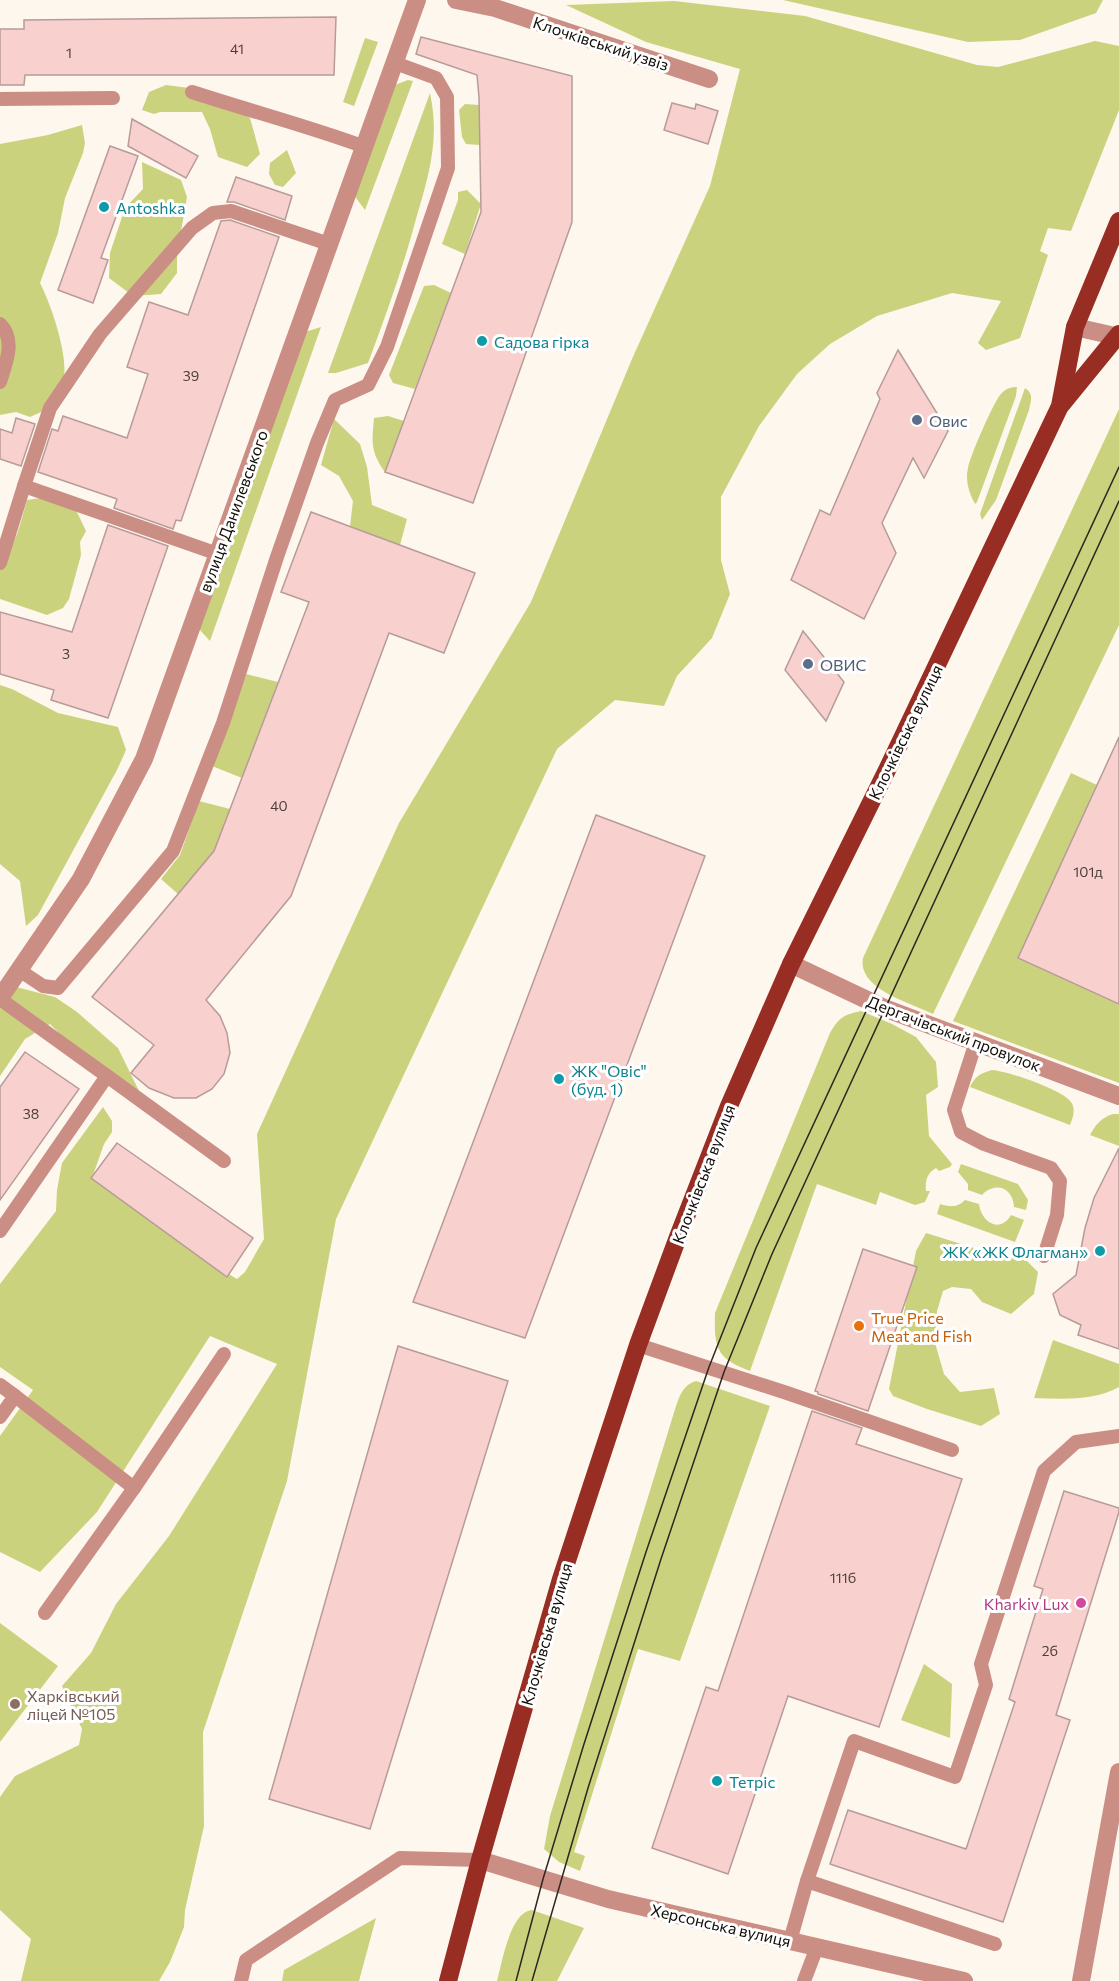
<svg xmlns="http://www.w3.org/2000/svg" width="1119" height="1981" font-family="Commissioner,sans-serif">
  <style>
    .green { fill: #cbd27d }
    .building { fill: #f8d1cf; stroke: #b89b99; stroke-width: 1.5 }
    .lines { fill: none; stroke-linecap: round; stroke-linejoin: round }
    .lane { stroke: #cb8e85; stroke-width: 14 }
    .street { stroke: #cb8e85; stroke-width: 18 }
    .primary { stroke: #982d24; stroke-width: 18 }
    .tram { stroke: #2c2720; stroke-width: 1.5 }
    .culture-dot { fill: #0f9aa8; stroke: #fff; stroke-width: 2 }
    .service-dot { fill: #5c6f8a; stroke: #fff; stroke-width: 2 }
    .food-dot { fill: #e8710a; stroke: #fff; stroke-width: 2 }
    .hotel-dot { fill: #d1479c; stroke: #fff; stroke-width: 2 }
    .education-dot { fill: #8d6e63; stroke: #fff; stroke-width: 2 }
    .labels { text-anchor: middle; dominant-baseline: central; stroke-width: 6; stroke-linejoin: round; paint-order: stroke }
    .number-label { font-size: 14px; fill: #4c3e38 }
    .street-label { font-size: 16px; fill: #120d06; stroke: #fff }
    .culture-label { font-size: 16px; fill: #0d838f; stroke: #fff; text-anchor: start }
    .service-label { font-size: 16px; fill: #4e5e75; stroke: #fff; text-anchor: start }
    .food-label { font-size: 16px; fill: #c56008; stroke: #fff; text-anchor: start }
    .hotel-label { font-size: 16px; fill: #b23c85; stroke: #fff; text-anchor: end }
    .education-label { font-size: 16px; fill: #785e54; stroke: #fff; text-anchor: start }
  </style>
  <rect width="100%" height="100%" fill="#fef7ee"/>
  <!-- green -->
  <g class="green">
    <path d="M783,0h320l-7,13 -76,27 -52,2z"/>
    <path d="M674,1l131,15 172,49 21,2 97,-26 24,5v64l-48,121 -23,-3 -8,23 8,4 -28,83 -34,12 -8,-7 23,-42 -49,-8 -75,23 -47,28 -33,30 -38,52 -38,71v63l9,34 -18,44 -35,38 -13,30 -49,-6 -58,49 -221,470 -49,262 -84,251 1,94 -19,84 -1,17 -14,35 -11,19h-138l10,-42 -31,-29v-113l15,-21 64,-31 3,-16 -20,-43 29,-33 25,-49 53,-68 108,-172 -67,-28 -113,176 -57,60 -40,-20v-116l33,-46 -33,-23v-83l56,-73 1,-21 5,-27 41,-56 9,14v11l-8,12 -12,34 105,77 40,24 8,-7 19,-33 -7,-105 142,-311 132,-221 101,-243 78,-173 30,-117 -94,-27 -80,-37z"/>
    <path d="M365,38l13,4 -24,64 -11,-4z"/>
    <path d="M408,80l5,1 -48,129 -12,-16 39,-108z"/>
    <path d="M166,85l46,6 38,27 10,36 -13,13 -29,-10 -8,-28 -8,-17h-42l-6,2 -12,-4 7,-18z"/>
    <path d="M430,93c10,47 -1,81 -14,126 -13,49 -30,96 -48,144l-32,10h-8z"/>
    <path d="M465,104l14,1 1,40 -14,-1 -4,-7 -3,-27z"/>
    <path d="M82,125l3,18 -2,10 -18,45 -7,35 -18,50c11,21 30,76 23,100 -3,8 -9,17 -13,25l-20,9 -14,-5 -16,3v-271l48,-9z"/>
    <path d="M287,150l9,23 -13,14 -8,-2 -6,-11 1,-11z"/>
    <path d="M142,162l39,18 6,17 -10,57v19l-16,21 -28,2 -24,-18 1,-25 15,-45 18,-19z"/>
    <path d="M467,190l14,14 -16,50 -23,-10 16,-44v-8z"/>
    <path d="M434,285l17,8 -36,96 -22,-6 -4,-8 35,-89z"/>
    <path d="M321,327l-111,314 -12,-13 107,-296z"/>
    <path d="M1017,387l-1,9 -39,106 -2,2c-6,-11 -10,-24 -7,-36 2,-12 25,-64 32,-73 5,-6 10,-8 17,-8z"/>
    <path d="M1025,388c9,6 6,12 4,22l-33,90 -14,20 -2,-6z"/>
    <path d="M1119,409v216l-186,389c-22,-11 -76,-25 -70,-56z"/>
    <path d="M388,416l16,5 -19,51c-15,-21 -13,-30 -11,-54z"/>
    <path d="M334,419l26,25 7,23 5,38 35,14 -7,26 -50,-19 3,-25 -14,-25 -18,-11z"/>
    <path d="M41,498l35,12 10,21 -6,11 1,13 -12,44 -6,9 -16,7 -47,-16v-39c17,-14 21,-40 27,-60z"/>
    <path d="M246,674l32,8 -36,96 -30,-12z"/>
    <path d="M0,685l12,4 46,24 60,14 8,23 -8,18 -80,147 -12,11 -6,-45 -20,-17z"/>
    <path d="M1071,773l26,12 -79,173 101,46v79l-166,-62z"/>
    <path d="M199,801l31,8 -16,42 -36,43 -17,-15 19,-24z"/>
    <path d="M16,987l39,10 22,15 41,36 21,43 -74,-52 -15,-15 -25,15 -25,37v-69z"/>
    <path d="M861,1011l31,13 24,13 20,25 2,25 -12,8 3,41 23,28 -2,3 -11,4 -3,-3c-9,5 -11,13 -10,23h4l-5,11 -10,3 -35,-13 -4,13 -59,-21 -67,187c-34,-12 -36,-24 -35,-58l115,-280c9,-16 14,-18 31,-22z"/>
    <path d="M992,1070c16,1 71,20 79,32 5,7 2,16 -1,23l-100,-38c5,-11 11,-14 22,-17z"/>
    <path d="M1113,1114h6v32l-29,-11c6,-11 11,-17 23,-21z"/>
    <path d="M961,1164l57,20 10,16 -2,10 -12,-3c-1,-19 -18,-26 -32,-12l-14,-5v-6l-10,-12z"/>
    <path d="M965,1200l14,4c2,18 21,30 32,11l13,5 -9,22 -78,-28 3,-10c10,3 17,4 25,-4z"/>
    <path d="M926,1233l48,15 51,11 13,13 -4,22 -23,20 -29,-12 -11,-13 -19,-2 -9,4 -6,20 -2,32 9,31 16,18 34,-4 6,26 -19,12 -54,-17 -34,-13 -4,-7 27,-138z"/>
    <path d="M1053,1340l66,24v23c-25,14 -57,12 -85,11z"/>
    <path d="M696,1381l74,25 -90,255 -42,-12 -64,203 11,4 -5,15 -21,-9 -15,-13 6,-33 126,-410c4,-11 7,-21 20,-25z"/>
    <path d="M0,1623l58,43 -58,76z"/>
    <path d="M924,1664l28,20 -2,54 -49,-18z"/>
    <path d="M532,1910l52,18 -27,53h-60c5,-18 13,-69 35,-71z"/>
    <path d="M376,1918l-17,63h-77l2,-11z"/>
  </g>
  <!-- building -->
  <g class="building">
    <path d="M336,17l-2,58h-309l-1,10h-24v-56h24v-9z"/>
    <path d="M421,37l151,39v146l-99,281 -88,-31 96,-260 -2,-115 -2,-22 -61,-21z"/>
    <path d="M672,103l23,6 1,-5 22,7 -10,33 -44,-14z"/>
    <path d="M132,119l66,37 -12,22 -58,-32z"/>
    <path d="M110,146l28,10 -37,102 7,2 -15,43 -35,-13z"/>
    <path d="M236,177l56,19 -7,24 -51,-18h-7z"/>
    <path d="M230,220l49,17 -98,284 -5,-1 -3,9 -59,-21 3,-9 -79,-27 14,-43 6,2 5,-15 64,22 21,-64 -21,-7 22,-65 39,13 33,-94z"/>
    <path d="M898,350l50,81 -24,47 -11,-20 -31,65 14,30 -32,66 -73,-39 29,-70 10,5 50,-116 -3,-6z"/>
    <path d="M16,418l19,6 -14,42 -21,-7v-30l12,4z"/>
    <path d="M311,512l164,61 -31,80 -55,-20 -98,263 -85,104 14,16 7,17 3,20 -6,21 -12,15 -16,9h-22l-25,-10 -18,-15 23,-28 -62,-48 122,-146 95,-249 -28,-10z"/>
    <path d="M108,525l60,21 -60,172 -57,-18 3,-10 -54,-16v-62l72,20z"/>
    <path d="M803,631l41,51 -18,39 -41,-51z"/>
    <path d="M1119,737v267l-101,-46z"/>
    <path d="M596,815l109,41 -180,482 -112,-36z"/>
    <path d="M25,1052l54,37 -79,111v-113z"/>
    <path d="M117,1143l136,95 -26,39 -136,-99z"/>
    <path d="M1119,1148v201l-41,-14 3,-10 -21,-10 -7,-21 23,-19 9,-47 9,-30z"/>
    <path d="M863,1249l54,18 -49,144 -50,-17v-2l-3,-1z"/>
    <path d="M398,1346l110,35 -138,448 -101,-30z"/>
    <path d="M812,1411l50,17 -6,16 106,35 -83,248 -91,-31 -60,178 -76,-26 54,-161 12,4z"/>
    <path d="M1064,1491l55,17v4l-63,203 14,5 -67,202 -173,-58 18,-54 118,39 49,-147 -6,-3 34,-110 -9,-3z"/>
  </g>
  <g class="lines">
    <!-- lane -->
    <g class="lane">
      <path d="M192,92c58,19 116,34 173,55"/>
      <path d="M0,99l113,-1"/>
      <path d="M0,324c16,16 6,39 0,58"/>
      <path d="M218,554l-194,-68 26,-78 50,-74 92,-106 21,-15 18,-2 98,33"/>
      <path d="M0,563l24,-77"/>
      <path d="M19,970l24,16 15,2 115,-137 50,-128 54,-166 40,-114 18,-43 33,-15 19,-38 61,-179 -1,-71 -11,-19 -41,-15"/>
      <path d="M0,999l107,77 -107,155"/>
      <path d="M976,1042l-22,68 7,22 23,12 67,24 9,13 -3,34 -13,41"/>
      <path d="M107,1076l117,85"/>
      <path d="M638,1345l149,48 165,57"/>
      <path d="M0,1385l15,11 -15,21"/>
      <path d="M15,1396l119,92 -89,125"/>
      <path d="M134,1488l90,-134"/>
      <path d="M807,1881l188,63"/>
      <path d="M790,1941l17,-60 47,-140 101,36 31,-92 -5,-21 63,-193 32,-29 43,-6"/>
      <path d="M241,1981l5,-21 154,-102 80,2"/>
      <path d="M804,1981l13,-34"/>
    </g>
    <!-- street -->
    <g class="street">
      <path d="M456,0l39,8 214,71"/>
      <path d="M1075,327l44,10"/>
      <path d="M791,964l93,44 235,88"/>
      <path d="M0,998l81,-119 63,-120 273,-759"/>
      <path d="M480,1860l128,39 356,82"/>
      <path d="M1081,1981l38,-209"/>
    </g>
    <!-- primary -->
    <g class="primary">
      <path d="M1061,405l58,-71"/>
      <path d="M448,1981l32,-121 81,-281 77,-234 40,-108 51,-131 62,-142 96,-194 173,-364 15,-79 44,-106"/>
    </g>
    <!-- tram -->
    <g class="tram">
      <path d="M516,1981l27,-102 41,-135 62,-192 63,-185 47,-119 363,-781"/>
      <path d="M532,1981l56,-193 73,-229 63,-187 48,-118 347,-753"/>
    </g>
  </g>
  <!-- markers -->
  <g class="culture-dot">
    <circle cx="104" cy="207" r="6"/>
    <circle cx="482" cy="341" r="6"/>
    <circle cx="559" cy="1079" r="6"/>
    <circle cx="1100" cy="1251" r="6"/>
    <circle cx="717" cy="1781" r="6"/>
  </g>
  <g class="service-dot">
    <circle cx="917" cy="420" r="6"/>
    <circle cx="808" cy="664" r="6"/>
  </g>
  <circle class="food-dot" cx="859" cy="1326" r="6"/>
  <circle class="hotel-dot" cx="1081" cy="1603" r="6"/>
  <circle class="education-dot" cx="15" cy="1704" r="6"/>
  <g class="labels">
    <!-- number labels -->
    <g class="number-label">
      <text x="237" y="48">41</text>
      <text x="69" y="52">1</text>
      <text x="191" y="375">39</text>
      <text x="66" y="653">3</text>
      <text x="279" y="805">40</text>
      <text x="1088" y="871">101д</text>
      <text x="31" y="1113">38</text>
      <text x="843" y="1577">111б</text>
      <text x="1050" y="1650">2б</text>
    </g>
    <!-- street labels -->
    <g class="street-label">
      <text transform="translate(601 43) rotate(18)">Клочківський узвіз</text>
      <text transform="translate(233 511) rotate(-70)">вулиця Данилевського</text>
      <text transform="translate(905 732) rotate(-64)">Клочківська вулиця</text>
      <text transform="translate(954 1033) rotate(21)">Дергачівський провулок</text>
      <text transform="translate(703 1174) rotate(-69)">Клочківська вулиця</text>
      <text transform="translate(546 1634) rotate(-74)">Клочківська вулиця</text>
      <text transform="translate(721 1925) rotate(13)">Херсонська вулиця</text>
    </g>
    <!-- culture labels -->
    <g class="culture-label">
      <text x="116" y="207">Antoshka</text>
      <text x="494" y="341">Садова гірка</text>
      <text x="571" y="1070">ЖК "Овіс"<tspan x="571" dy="18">(буд. 1)</tspan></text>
      <text x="1088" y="1251" text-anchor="end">ЖК «ЖК Флагман»</text>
      <text x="729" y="1781">Тетріс</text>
    </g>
    <!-- service labels -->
    <g class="service-label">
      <text x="929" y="420">Овис</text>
      <text x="820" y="664">ОВИС</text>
    </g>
    <!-- food labels -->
    <g class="food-label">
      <text x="871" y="1317">True Price<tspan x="871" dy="18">Meat and Fish</tspan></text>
    </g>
    <!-- hotel labels -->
    <g class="hotel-label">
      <text x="1069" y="1603">Kharkiv Lux</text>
    </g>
    <!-- education labels -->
    <g class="education-label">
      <text x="27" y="1695">Харківський<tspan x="27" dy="18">ліцей №105</tspan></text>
    </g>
  </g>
</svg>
